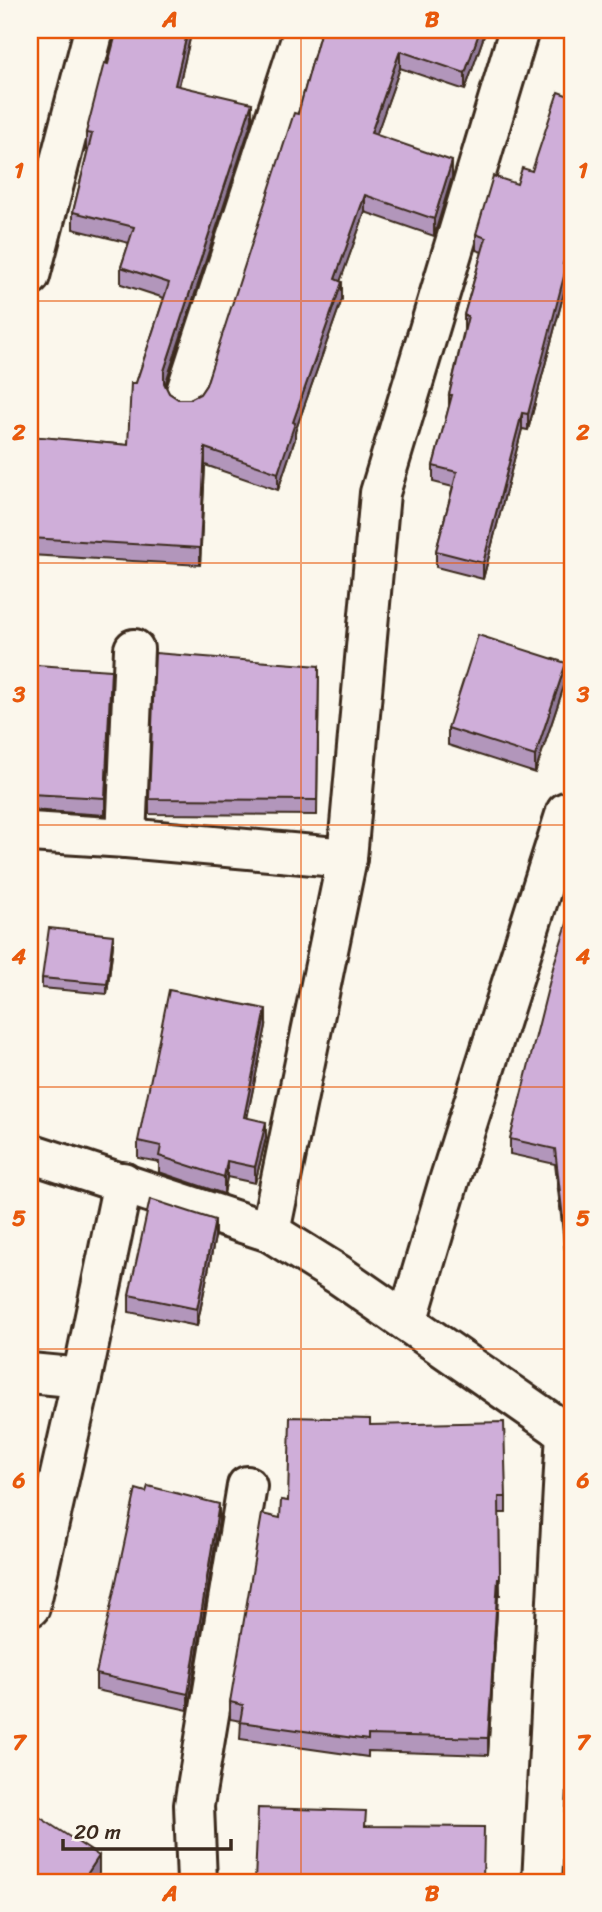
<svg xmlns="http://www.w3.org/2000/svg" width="602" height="1912" font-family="Sriracha,sans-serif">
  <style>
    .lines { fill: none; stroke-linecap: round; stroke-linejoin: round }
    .minor-casing { stroke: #3b2a1e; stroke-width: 44 }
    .minor { stroke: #fbf7ec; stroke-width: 38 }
    .wall { fill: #b296bb; stroke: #3b2a1e; stroke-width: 2 }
    .shaded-wall { fill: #917a98; stroke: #3b2a1e; stroke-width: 2 }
    .building { fill: #cfaed9; stroke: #3b2a1e; stroke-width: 2 }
    .grid { fill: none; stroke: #e8590c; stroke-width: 2; stroke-opacity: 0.55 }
    .neatline { fill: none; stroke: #e8590c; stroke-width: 2.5 }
    .grid-label { font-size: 23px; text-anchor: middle; font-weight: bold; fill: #e8590c }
  </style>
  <rect width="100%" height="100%" fill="#fbf7ec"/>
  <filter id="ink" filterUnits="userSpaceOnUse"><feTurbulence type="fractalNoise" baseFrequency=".0143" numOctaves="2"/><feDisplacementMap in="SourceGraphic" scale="14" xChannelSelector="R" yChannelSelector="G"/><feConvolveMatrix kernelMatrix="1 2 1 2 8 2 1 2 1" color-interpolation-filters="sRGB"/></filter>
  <g filter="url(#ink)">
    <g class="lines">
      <defs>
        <g id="minor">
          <path d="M30,276l64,-246"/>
          <path d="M185,395l119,-365"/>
          <path d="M30,832l96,6 221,20"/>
          <path d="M126,838l8,-189"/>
          <path d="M30,1153l240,79 77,-374 33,-365 139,-463"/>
          <path d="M270,1232l69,43 233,162"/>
          <path d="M407,1322l42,-141 117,-369"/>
          <path d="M30,1373l52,5"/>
          <path d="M30,1607l52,-229 41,-196"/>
          <path d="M197,1882l-3,-77 53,-319"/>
          <path d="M542,1882l24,-450"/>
        </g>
      </defs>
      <!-- minor casing -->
      <use href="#minor" class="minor-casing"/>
      <!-- minor -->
      <use href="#minor" class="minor"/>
    </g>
    <!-- wall -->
    <g class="wall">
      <path d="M117,30h75l-13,56 73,34 -87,266 4,7 9,6h12l10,-5 6,-9 92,-271 23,-84h165l-21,60 -65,-22 -24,67 76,42 -18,59 -69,-24 -25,69 2,18 -47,133v7l-17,51 -73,-25 -5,100 -170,-10v-119l98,9 8,-62 28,-85 -43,-14v-17l8,-24 -56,-14v-17l15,-62h-2v-17l22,-69z"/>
      <path d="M572,97v155l-5,15v14l-39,149 -6,-1 -39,150 -47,-12v-16l17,-64 -20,-5v-16l16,-59v-12l15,-65v-15l18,-63 -6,-2v-16l41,-50 15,-13z"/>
      <path d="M319,666l-2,149 -168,-1v-15z"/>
      <path d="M566,680l-31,93 -87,-28v-17z"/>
      <path d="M111,686l-6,129 -75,-5v-106h3z"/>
      <path d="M572,908v377h-3l-14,-121 -45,-10v-15z"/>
      <path d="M113,945l-6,49 -65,-6v-10z"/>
      <path d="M266,1026l-19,91 19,21 -11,45 -28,-6 -3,17 -65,-22v-10l-21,-4v-17z"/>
      <path d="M215,1237l-18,89 -68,-14v-17z"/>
      <path d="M370,1425l136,72v16h-7l1,82h-2l-10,160 -120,-4v6l-128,-18 1,-18 -11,-2v-17l50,-184 8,-17z"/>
      <path d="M146,1492l73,28 -31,190 -92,-20v-16z"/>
    </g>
    <!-- shaded-wall -->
    <g class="shaded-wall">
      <path d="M188,30h4l-17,72v-17z"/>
      <path d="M480,30h6l-21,60v-17z"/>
      <path d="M400,51v17l-29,82v-17z"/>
      <path d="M252,103v17l-88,268v-17z"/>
      <path d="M452,161v16l-18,59v-17z"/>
      <path d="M365,195v17l-30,84v-17z"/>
      <path d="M572,236v16l-5,15v14l-39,149v-16l35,-150z"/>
      <path d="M342,282v17l-47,133v7l-17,51v-17l15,-51z"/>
      <path d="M522,413v16l-39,150v-16z"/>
      <path d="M205,448v17l-5,100v-17z"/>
      <path d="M566,663v17l-31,93v-17z"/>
      <path d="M111,670v16l-6,129v-17z"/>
      <path d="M113,935v10l-6,49v-10z"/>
      <path d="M266,1009v17l-22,107v-16z"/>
      <path d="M266,1122v16l-11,45v-16z"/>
      <path d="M227,1161v16l-3,17v-17z"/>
      <path d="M215,1220v17l-18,89v-17z"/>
      <path d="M33,1382v16l-3,11v-16z"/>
      <path d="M219,1504v16l-31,190v-16z"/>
      <path d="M498,1578v17l-10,160v-17z"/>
      <path d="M99,1856v17l-6,9h-11z"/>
    </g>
    <!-- building -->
    <g class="building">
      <path d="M117,30h71l-13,55 77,18 -88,268v12l5,10 9,6h12l10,-5 6,-9 88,-272 4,1 23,-84h159l-15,43 -65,-22 -29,82 81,28 -18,58 -69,-24 -30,84 7,3 -49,140 2,1 -17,50 -73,-25 -5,100 -170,-10v-102l98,9 3,-62h5l33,-100 -48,-16 13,-40 -61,-15 19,-78 -6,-1 18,-70 4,1z"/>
      <path d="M558,92l14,5v139l-9,28 4,1 -39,149 -6,-1 -39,150 -47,-12 21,-79 -24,-6 19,-71h-3l19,-79 -4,-1 22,-77 -10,-4 17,-58 24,8 5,-16 10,3z"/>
      <path d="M478,635l88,28 -31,93 -87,-28z"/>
      <path d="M155,653l164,13 -2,134 -168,-1z"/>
      <path d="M36,665l75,5 -6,128 -75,-4v-90h3z"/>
      <path d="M572,908v362h-3l-14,-121 -45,-10 44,-175z"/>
      <path d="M49,928l64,7 -6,49 -65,-6z"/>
      <path d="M169,990l97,19 -22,108 22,5 -11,45 -28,-6 -3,16 -65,-21 2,-10 -23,-5z"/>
      <path d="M150,1199l65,21 -18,89 -68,-14z"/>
      <path d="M30,1381l3,1 -3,11z"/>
      <path d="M290,1417l80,2v6l134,-3 2,75h-7l1,81h-2l-10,160 -120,-3v5l-128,-18 3,-17 -13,-3 32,-188 18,4 1,-18 7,1z"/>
      <path d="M148,1486l71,18 -31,190 -92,-20 40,-185 10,3z"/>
      <path d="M258,1808l108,3 -1,15 119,1 -1,55h-228z"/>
      <path d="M30,1811l69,45 -17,26h-52z"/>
    </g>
  </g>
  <!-- grid -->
  <path class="grid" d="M301,30v1852M30,301h542M30,563h542M30,825h542M30,1087h542M30,1349h542M30,1611h542"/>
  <!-- margin -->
  <rect width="602" height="1912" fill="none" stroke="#fbf7ec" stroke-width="77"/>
  <!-- scale -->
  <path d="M63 1839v10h168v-10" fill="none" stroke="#3b2a1e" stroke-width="3.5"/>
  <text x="74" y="1839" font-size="21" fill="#3b2a1e" stroke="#fbf7ec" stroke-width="5" paint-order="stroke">20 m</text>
  <rect x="38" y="38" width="526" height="1836" class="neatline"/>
  <g class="grid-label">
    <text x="170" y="27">A</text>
    <text x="432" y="27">B</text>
    <text x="19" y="178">1</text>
    <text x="583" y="178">1</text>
    <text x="19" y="440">2</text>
    <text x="583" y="440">2</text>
    <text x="19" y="702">3</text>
    <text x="583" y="702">3</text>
    <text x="19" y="964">4</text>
    <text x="583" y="964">4</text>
    <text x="19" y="1226">5</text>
    <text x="583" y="1226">5</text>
    <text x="19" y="1488">6</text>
    <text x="583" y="1488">6</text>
    <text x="19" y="1750">7</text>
    <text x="583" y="1750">7</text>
    <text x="170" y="1901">A</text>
    <text x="432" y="1901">B</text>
  </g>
</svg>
